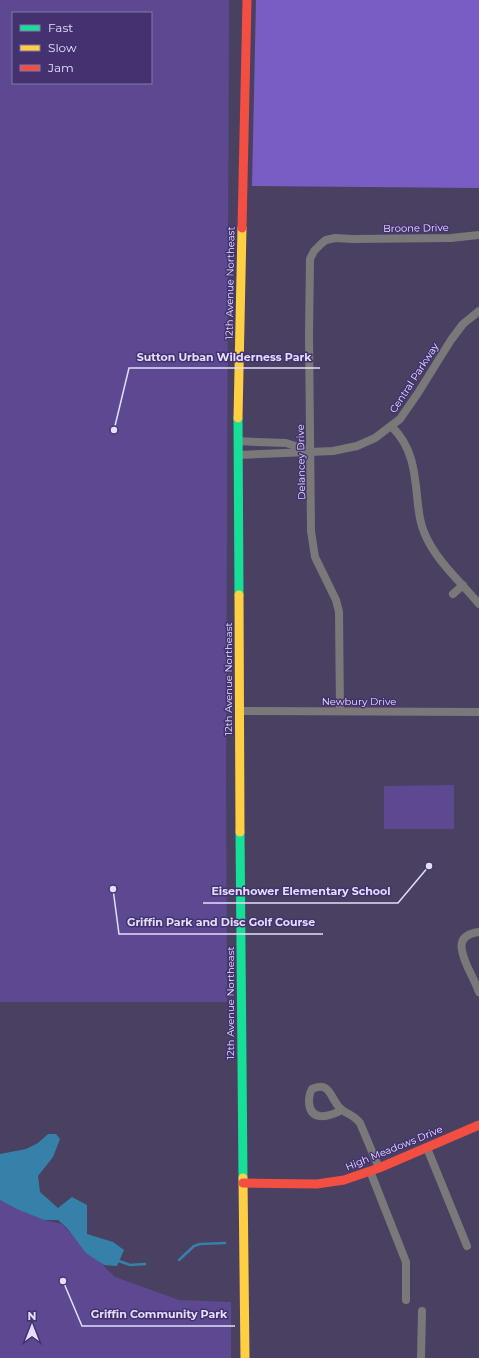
<svg xmlns="http://www.w3.org/2000/svg" width="479" height="1358" font-family="Montserrat,sans-serif">
  <style>
    .green { fill: #5d4991; fill-rule: evenodd }
    .forest { fill: #7a5dc4 }
    .water { fill: #3681aa }
    .lines { fill: none; stroke-linecap: round; stroke-linejoin: round }
    .stream { stroke: #3681aa; stroke-width: 2.5 }
    .street { stroke: #7a7879; stroke-width: 8 }
    .fast { stroke: #16e098; stroke-width: 9 }
    .slow { stroke: #ffcf43; stroke-width: 9 }
    .jam { stroke: #f24e42; stroke-width: 9 }
    .labels { text-anchor: middle; dominant-baseline: central; stroke-width: 3; stroke-linejoin: round; paint-order: stroke }
    .street-label { font-size: 10px; fill: #e3defc; stroke: #443270 }
    .leader { fill: none; stroke: #e3defc; stroke-width: 1.5 }
    .callout-dot { fill: #e3defc; stroke: #443270; stroke-width: 1.5 }
    .callout-label { font-size: 11px; text-anchor: middle; font-weight: bold; fill: #e3defc; stroke: #443270; stroke-width: 3; stroke-linejoin: round; paint-order: stroke }
  </style>
  <rect width="100%" height="100%" fill="#4a4062"/>
  <!-- green -->
  <g class="green">
    <path d="M0,0h229l-3,777 1,225h-227zM13,13h138v70h-138z"/>
    <path d="M454,785v44h-70v-43z"/>
    <path d="M0,1200l44,20 18,4 13,14 40,39 64,23 52,2v56h-231z"/>
  </g>
  <!-- forest -->
  <path class="forest" d="M256,0h223v188l-227,-2z"/>
  <!-- water -->
  <path class="water" d="M48,1134h8l4,5 -7,18 -15,19 2,16 18,16 14,-11 15,8v29l26,8 11,8 -7,16 -13,-1 -18,-12 -19,-25 -9,-8h-14l-27,-11 -17,-9v-46l26,-5 12,-6z"/>
  <g class="lines">
    <!-- stream -->
    <g class="stream">
      <path d="M116,1260l14,5 15,-1"/>
      <path d="M179,1260l15,-14 6,-2 25,-1"/>
    </g>
    <!-- street -->
    <g class="street">
      <path d="M392,427c22,21 23,49 26,78 1,9 2,18 6,27 11,28 36,49 55,72"/>
      <path d="M238,441l19,1 29,1 22,7"/>
      <path d="M238,455l95,-4 24,-5 18,-8 25,-19 18,-26 33,-53 12,-16 16,-13"/>
      <path d="M453,594l10,-9"/>
      <path d="M239,711l240,1"/>
      <path d="M340,711l-1,-99 -3,-12 -21,-43 -4,-26 -2,-196 1,-76 4,-8 8,-8 4,-3 9,-2 18,1 98,-1 28,-3"/>
      <path d="M479,932c-25,3 -18,20 -11,36 4,8 8,16 11,24"/>
      <path d="M342,1110c-13,7 -32,12 -33,-8 0,-5 0,-8 3,-13 20,-9 18,12 30,21 7,5 12,5 18,13l19,45"/>
      <path d="M427,1148l40,98"/>
      <path d="M370,1171l36,91v38"/>
      <path d="M421,1358l1,-47"/>
    </g>
    <!-- fast -->
    <g class="fast">
      <path d="M238,418l1,177"/>
      <path d="M240,832l3,346"/>
    </g>
    <!-- slow -->
    <g class="slow">
      <path d="M238,418l4,-190"/>
      <path d="M239,595l1,237"/>
      <path d="M243,1178l2,180"/>
    </g>
    <!-- jam -->
    <g class="jam">
      <path d="M242,228l5,-228"/>
      <path d="M243,1183l74,1 27,-4 35,-12 100,-43"/>
    </g>
  </g>
  <g class="labels">
    <!-- street labels -->
    <g class="street-label">
      <text transform="translate(416 228) rotate(-1)">Broone Drive</text>
      <text transform="translate(230 283) rotate(-89)">12th Avenue Northeast</text>
      <text transform="translate(414 378) rotate(-57)">Central Parkway</text>
      <text transform="translate(301 462) rotate(-91)">Delancey Drive</text>
      <text transform="translate(228 679) rotate(-90)">12th Avenue Northeast</text>
      <text x="359" y="701">Newbury Drive</text>
      <text transform="translate(230 1003) rotate(-90)">12th Avenue Northeast</text>
      <text transform="translate(394 1148) rotate(-22)">High Meadows Drive</text>
    </g>
  </g>
  <!-- callouts -->
  <path class="leader" d="M114 430L129 368H320M429 866L398 903H203M113 889L119 934H323M63 1281L82 1326H235"/>
  <g class="callout-dot">
    <circle cx="114" cy="430" r="4"/>
    <circle cx="429" cy="866" r="4"/>
    <circle cx="113" cy="889" r="4"/>
    <circle cx="63" cy="1281" r="4"/>
  </g>
  <g class="callout-label">
    <text x="224" y="361">Sutton Urban Wilderness Park</text>
    <text x="301" y="895">Eisenhower Elementary School</text>
    <text x="221" y="926">Griffin Park and Disc Golf Course</text>
    <text x="159" y="1318">Griffin Community Park</text>
  </g>
  <!-- legend -->
  <rect x="12" y="12" width="140" height="72" fill="#443270" stroke="#8477a8"/>
  <rect x="20" y="25" width="20" height="6" fill="#16e098" stroke="#8477a8"/>
  <text x="48" y="32" font-size="12" fill="#e3defc">Fast</text>
  <rect x="20" y="45" width="20" height="6" fill="#ffcf43" stroke="#8477a8"/>
  <text x="48" y="52" font-size="12" fill="#e3defc">Slow</text>
  <rect x="20" y="65" width="20" height="6" fill="#f24e42" stroke="#8477a8"/>
  <text x="48" y="72" font-size="12" fill="#e3defc">Jam</text>
  <!-- north arrow -->
  <g transform="translate(32 1326)" stroke="#443270" stroke-width="3" paint-order="stroke">
  <path d="M0-3L7 15L0 10L-7 15Z" fill="#e3defc"/>
  <text y="-6" font-size="11" font-weight="bold" text-anchor="middle" fill="#e3defc">N</text>
  </g>
</svg>
